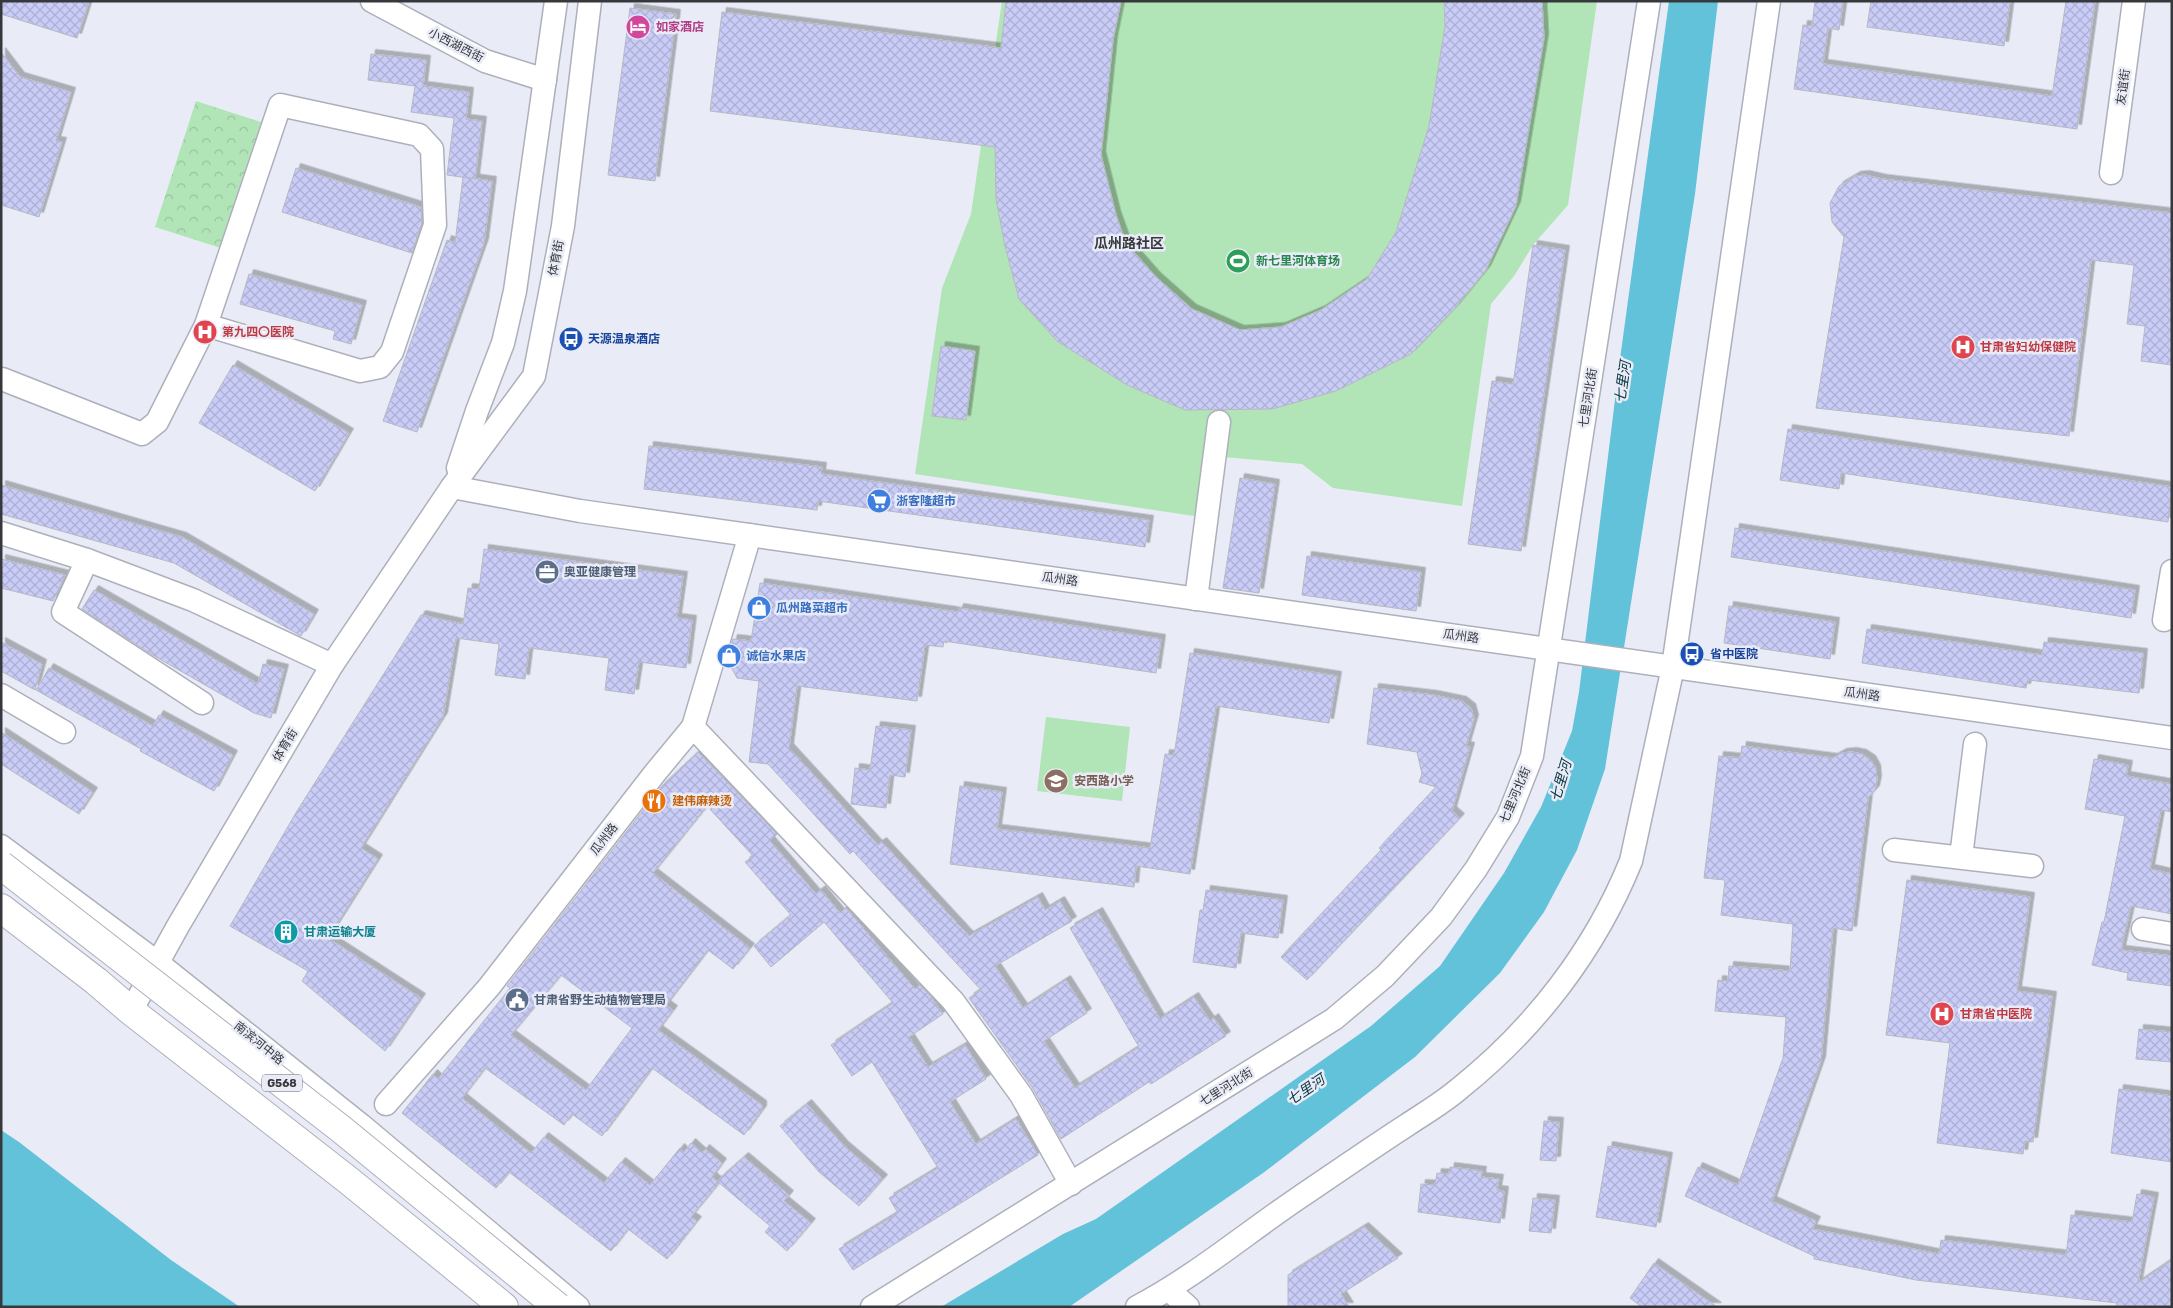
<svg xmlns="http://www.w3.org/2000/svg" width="2173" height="1308" font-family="Rubik,'Noto Sans SC',sans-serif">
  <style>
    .park { fill: url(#park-crowns) }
    .pitch { fill: #b1e4b6 }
    .water { fill: #62c2da }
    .building { fill: url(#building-cross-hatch); stroke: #b7b8c3; fill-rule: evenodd; filter: url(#shadow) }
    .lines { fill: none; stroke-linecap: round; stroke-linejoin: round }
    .minor-casing { stroke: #adb0bb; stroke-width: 25 }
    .highway-casing { stroke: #adb0bb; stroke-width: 30 }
    .minor { stroke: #fff; stroke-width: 22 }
    .highway { stroke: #fff; stroke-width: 28 }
    .highway-bridge-casing { stroke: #adb0bb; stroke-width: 30; stroke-linecap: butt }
    .highway-bridge { stroke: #fff; stroke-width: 28 }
    .labels { text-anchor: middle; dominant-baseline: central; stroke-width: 5; stroke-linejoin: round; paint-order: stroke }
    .shield { fill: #e9ecf7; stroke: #6c6e74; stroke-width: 1 }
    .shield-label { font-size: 11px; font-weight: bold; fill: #37383c }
    .hotel-label { font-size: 12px; font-weight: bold; fill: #b23c85; stroke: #e9ecf7; text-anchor: start }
    .street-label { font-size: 12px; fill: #37383c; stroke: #e9ecf7 }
    .leisure-label { font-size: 12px; font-weight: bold; fill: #27864d; stroke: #e9ecf7; text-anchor: start }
    .health-label { font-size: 12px; font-weight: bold; fill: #be3a42; stroke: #e9ecf7; text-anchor: start }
    .transit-label { font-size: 12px; font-weight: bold; fill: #164399; stroke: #e9ecf7; text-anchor: start }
    .shop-label { font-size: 12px; font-weight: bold; fill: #366cbe; stroke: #e9ecf7; text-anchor: start }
    .service-label { font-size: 12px; font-weight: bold; fill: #4e5e75; stroke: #e9ecf7; text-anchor: start }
    .education-label { font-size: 12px; font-weight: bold; fill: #785e54; stroke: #e9ecf7; text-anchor: start }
    .food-label { font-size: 12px; font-weight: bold; fill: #c56008; stroke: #e9ecf7; text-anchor: start }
    .culture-label { font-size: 12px; font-weight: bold; fill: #0d838f; stroke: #e9ecf7; text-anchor: start }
    .neighbourhood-label { font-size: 14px; font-weight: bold; fill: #37383c; stroke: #e9ecf7 }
    .water-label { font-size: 14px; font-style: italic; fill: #05343f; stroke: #e9ecf7 }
  </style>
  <defs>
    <pattern id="park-crowns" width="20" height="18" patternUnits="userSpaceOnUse" patternTransform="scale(1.25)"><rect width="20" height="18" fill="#b1e4b6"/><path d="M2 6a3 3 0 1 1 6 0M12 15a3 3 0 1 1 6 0" fill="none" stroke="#99c49d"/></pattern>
    <pattern id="building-cross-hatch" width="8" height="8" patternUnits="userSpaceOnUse" patternTransform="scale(1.25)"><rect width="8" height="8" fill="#c9ccf6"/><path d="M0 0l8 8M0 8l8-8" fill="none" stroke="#adb0d4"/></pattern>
    <filter id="shadow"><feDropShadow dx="4.5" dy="-4.5" stdDeviation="0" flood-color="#0004"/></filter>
  </defs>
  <rect width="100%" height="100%" fill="#e9ecf7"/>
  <!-- park -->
  <path class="park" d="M196,101l68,22 -40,126 -69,-22z"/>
  <!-- pitch -->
  <g class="pitch">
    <path d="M1002,1h595l-29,204 -35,40 -19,31 -23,28 -29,202 -129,-18 -31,-24 -79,-7 -9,62 -299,-45 27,-186 29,-74z"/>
    <path d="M1046,717l84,10 -8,74 -85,-10z"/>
  </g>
  <!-- water -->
  <g class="water">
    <path d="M1669,1h49l-23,193 -90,575 -28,81 -33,62 -44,61 -85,84 -152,116 -194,134h-128l122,-73 33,-15 275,-193 69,-60 64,-93 37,-66 31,-76 7,-39 41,-333z"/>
    <path d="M1,1130l18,12 152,118 69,47h-239z"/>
  </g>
  <!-- building -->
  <g class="building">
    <path d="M1,1h88l-12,37 -76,-24z"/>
    <path d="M1006,1h115l-8,39 -12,115 15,60 10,28 30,34 36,32 48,21 41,-3 40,-17 46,-31 29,-47 33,-106 16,-100 -1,-25h98l2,37 -28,168 -30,64 -31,38 -44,46 -75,37 -64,18 -87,1 -58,-25 -70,-44 -38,-42 -14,-53 -9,-47 -1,-52 -285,-36 12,-99 279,36z"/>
    <path d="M1815,1h28l-4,29 -11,-2 -5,36 229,32 14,-95h29l-18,128 -283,-40 9,-64 9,1z"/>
    <path d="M1871,1h139l-6,45 -137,-19z"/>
    <path d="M630,8l46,6 -21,167 -47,-6z"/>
    <path d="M1,52l19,25 51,15 -15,49 6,1 -23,75 -38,-12z"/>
    <path d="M371,54l55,6 -3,26 46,6 -3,27 16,2 -7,58 -28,-4 7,-57 -43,-6 4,-26 -47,-6z"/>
    <path d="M296,168l125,39 1,16 -10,30 -130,-41z"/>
    <path d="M1865,175l17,4 290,34v152l-31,-4 4,-35 -18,-2 7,-59 -43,-5 -22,176 -253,-28 28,-171 -12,-15 -2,-19 9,-17 17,-10z"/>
    <path d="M463,177l29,4 -8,62 -67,189 -34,-11 64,-181 8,3z"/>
    <path d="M1533,245l32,5 -44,301 -53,-7 24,-163 21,3z"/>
    <path d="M249,274l113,31 -11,39 -18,-5 2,-8 -95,-27z"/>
    <path d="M941,346l34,5 -9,69 -34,-4z"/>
    <path d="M233,365l116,68 -34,58 -116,-68z"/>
    <path d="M1788,429l384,58 -4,35 -327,-49 -2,16 -59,-9z"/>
    <path d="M649,446l173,21 -1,7 328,46 -4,27 -327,-46 -1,9 -173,-21z"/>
    <path d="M1240,478l35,6 -16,109 -36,-5z"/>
    <path d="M1,485l181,52 132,77 -13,22 -127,-73 -173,-49z"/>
    <path d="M1735,528l400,62 -4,28 -400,-61z"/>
    <path d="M484,549l199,27 -6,42 15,2 -6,48 -47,-6 -5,32 -29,-4 4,-32 -80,-10 -4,31 -30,-4 4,-31 -43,-6 -13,79 -82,131 17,11 -50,79 93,60 -36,53 -83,-70 6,-10 -78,-45 67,-115 124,-196 42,9 5,-36 11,1z"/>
    <path d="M1307,556l114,16 -5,39 -114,-16z"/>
    <path d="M1,559l64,16 -12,26 -52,-13z"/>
    <path d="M760,583l198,29 1,-4 202,31 -5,34 -212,-32 -1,6 -18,-2 -8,56 -120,-15 -8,62 89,97 4,-3 87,94 69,-39 7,13 15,-9 12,20 -77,45 28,42 43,-28 21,33 -43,28 31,47 64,-41 -69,-119 28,-16 62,107 34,-22 16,24 4,-3 12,18 -75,48 -2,-2 -88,57 -29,-52 -63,-89 12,-8 -128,-139 -3,3 -82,-90 -19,-2 10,-81 -22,-3 -10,-18 6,-21 18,2z"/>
    <path d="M94,590l164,94 5,-20 21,5 -13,49 -17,-5 -103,-59 -69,-45z"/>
    <path d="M1729,606l106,16 -5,37 -106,-16z"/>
    <path d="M1867,629l175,26 2,-13 99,11 -4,40 -111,-13 -2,8 -164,-25z"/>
    <path d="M1,642l41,22 -7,26 -34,-19z"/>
    <path d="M1190,653l147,23 -8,47 -113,-17 -26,168 -54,-8 -2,21 -184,-23 10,-78 42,6 -5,37 153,19 15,-94 9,1z"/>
    <path d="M49,668l104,58 6,-11 74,40 -19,36 -74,-40 1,-2 -105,-59z"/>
    <path d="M1374,688l59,7 29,6 9,7 3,11 -8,27 4,1 -18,64 8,7 -153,162 -26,-23 100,-107 -2,-2 57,-61 -17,-5 3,-8 -5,-22 -50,-8z"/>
    <path d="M876,726l35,4 -6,47 -15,-2 -4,33 -35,-4 4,-36 15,2z"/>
    <path d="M1,732l92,60 -14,22 -78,-50z"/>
    <path d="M1742,746l91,12 9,-5 10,-1 10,2 9,6 5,9 1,11 -2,10 -7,8 -16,133 -19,-3 -12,133 -49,140 44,20 -4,8 127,25 2,-14 125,15 5,-40 61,7 5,-28 17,3 -16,86 34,-23v47h-56l1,-4 -201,-23 -102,-21v-3l-129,-60 13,-29 40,18 45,-127 3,-41 -71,-6 3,-31 10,1 1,-15 61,5 3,-47 -72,-9 4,-35 -21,-2 15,-122 21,2z"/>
    <path d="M698,752l79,82 -7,7 46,53 5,-4 19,23 6,-5 69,81 5,-4 11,12 12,17 -34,23 19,30 37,-22 21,34 -36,23 26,42 40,-25 22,36 -185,115 -14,-21 59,-36 -9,-15 49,-30 -66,-106 -20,14 -21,-31 62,-42 -69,-81 -53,45 -17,-21 37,-31 -46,-53 8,-6 -46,-50 -54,67 97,75 -17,21 -25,-19 -42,55 7,5 -15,20 104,75v5l-18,25 -92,-67 -50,68 -30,-22 -8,11 -79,-57 -23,30 69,55 13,-16 60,46 17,-21 29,23 30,-37 4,4 7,-9 11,10 3,-4 17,14 -10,14 7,6 -28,34 6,4 -30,38 -39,-30 -17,22 -102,-79 -13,16 -94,-75 31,-39 5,5 72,-91 -3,-2 155,-200zM561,975l71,53 -46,62 -75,-55z"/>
    <path d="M2094,759l34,6 -2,11 46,8v28l-11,-2 -11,59 22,5v40l-41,-8 -10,44 51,6v30l-45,-6 1,-7 -36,-8 10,-43h2l21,-106 -40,-7z"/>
    <path d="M1907,880l123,17 -13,94 35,5 -19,146 -8,-1 -2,13 -86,-11 13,-100 -64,-8z"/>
    <path d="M1206,890l77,10 -5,38 -37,-5 -5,35 -43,-6 7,-52h3z"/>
    <path d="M2139,1029l33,3v30l-36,-3z"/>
    <path d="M2119,1089l53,7v66l-61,-9z"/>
    <path d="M807,1104l37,42 39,33 -24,27 -40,-34 -39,-46z"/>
    <path d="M1544,1121l15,1 -3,39 -16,-1z"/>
    <path d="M1608,1146l60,11 -12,70 -60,-10z"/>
    <path d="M744,1157l45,38 -5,6 27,22 -24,28 -22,-19 5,-6 -53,-45z"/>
    <path d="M1450,1167l32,4 -1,6 18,2 -2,11 7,1 -4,32 -82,-11 3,-28 14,1 2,-12 12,1z"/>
    <path d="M1533,1198l22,2 -4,33 -22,-2z"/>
    <path d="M1364,1227l34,31 -57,36 8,13h-61v-32z"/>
    <path d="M1654,1263l63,44h-75l-12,-9z"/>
  </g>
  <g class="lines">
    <defs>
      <g id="minor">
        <path d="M372,1l113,60 60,19"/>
        <path d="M2111,173l23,-172"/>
        <path d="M2,379l140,55 15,-12 49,-97 74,-220 139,30 13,14 3,76 -43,127 -12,15 -20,4 -154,-46"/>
        <path d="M458,468l19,-57 26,-68 12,-52 41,-290"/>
        <path d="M452,487l128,24 1592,227"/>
        <path d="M1,533l86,27 106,40 139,65"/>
        <path d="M87,560l-24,52 139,91"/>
        <path d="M1196,599l23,-177"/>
        <path d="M2164,620l8,-49"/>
        <path d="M1,695l63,37"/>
        <path d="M693,727l260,274 68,94 50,89"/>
        <path d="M1,846l157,117 203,162 217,182"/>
        <path d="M1894,850l138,16"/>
        <path d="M1961,857l14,-113"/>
        <path d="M2143,929l29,5"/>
        <path d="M131,1011l47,-85 154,-261 120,-178 82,-111 29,-150 27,-225"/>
        <path d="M386,1104l103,-117 166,-214 38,-46 57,-192"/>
        <path d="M1169,1290l19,17"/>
        <path d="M872,1307l462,-288 51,-43 56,-59 35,-48 32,-52 24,-61 117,-755"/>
        <path d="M1137,1307c57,-30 107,-72 160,-108 37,-25 73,-50 110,-74 18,-12 37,-23 53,-37 75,-60 135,-138 171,-227l42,-194 96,-666"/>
      </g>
      <path id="highway" d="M1,908l95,73 35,30 217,169 156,127"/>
    </defs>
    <!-- minor casing -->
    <use href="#minor" class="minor-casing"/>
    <!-- highway casing -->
    <use href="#highway" class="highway-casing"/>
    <!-- minor -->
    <use href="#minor" class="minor"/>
    <!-- highway -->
    <use href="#highway" class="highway"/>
    <defs>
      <path id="highway-bridge" d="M1,865l340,264 217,178"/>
    </defs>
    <!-- highway-bridge casing -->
    <use href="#highway-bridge" class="highway-bridge-casing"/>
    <!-- highway-bridge -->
    <use href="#highway-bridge" class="highway-bridge"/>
  </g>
  <!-- icons -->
  <defs>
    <symbol id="hotel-disc" viewBox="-11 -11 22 22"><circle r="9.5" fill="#d1479c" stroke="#e9ecf7"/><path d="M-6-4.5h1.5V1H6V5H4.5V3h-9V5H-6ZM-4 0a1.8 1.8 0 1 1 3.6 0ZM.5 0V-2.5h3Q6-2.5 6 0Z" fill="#fff"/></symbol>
    <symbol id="stadium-disc" viewBox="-11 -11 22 22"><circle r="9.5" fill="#2e9e5b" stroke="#e9ecf7"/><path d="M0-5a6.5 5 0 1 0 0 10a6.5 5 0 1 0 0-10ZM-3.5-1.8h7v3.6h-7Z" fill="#fff"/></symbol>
    <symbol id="hospital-disc" viewBox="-11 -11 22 22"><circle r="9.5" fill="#e0444e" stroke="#e9ecf7"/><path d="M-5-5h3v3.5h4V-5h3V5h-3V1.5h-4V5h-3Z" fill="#fff"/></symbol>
    <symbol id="bus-disc" viewBox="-11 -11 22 22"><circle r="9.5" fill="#1a4fb4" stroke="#e9ecf7"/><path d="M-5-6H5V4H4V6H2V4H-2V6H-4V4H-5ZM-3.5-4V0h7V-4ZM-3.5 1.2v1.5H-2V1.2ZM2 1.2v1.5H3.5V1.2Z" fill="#fff"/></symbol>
    <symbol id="supermarket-disc" viewBox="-11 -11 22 22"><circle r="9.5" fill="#3f7fe0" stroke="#e9ecf7"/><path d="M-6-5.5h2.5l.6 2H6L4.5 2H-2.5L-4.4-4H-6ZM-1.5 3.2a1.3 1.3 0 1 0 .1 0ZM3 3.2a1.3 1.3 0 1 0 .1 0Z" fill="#fff"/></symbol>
    <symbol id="office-disc" viewBox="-11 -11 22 22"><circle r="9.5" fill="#5c6f8a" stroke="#e9ecf7"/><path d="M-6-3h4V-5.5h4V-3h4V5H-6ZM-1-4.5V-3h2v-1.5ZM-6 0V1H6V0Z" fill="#fff"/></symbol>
    <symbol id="shop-disc" viewBox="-11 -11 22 22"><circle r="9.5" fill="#3f7fe0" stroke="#e9ecf7"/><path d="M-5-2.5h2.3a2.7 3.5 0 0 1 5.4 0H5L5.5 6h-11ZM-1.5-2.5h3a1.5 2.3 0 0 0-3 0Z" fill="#fff"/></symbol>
    <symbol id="school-disc" viewBox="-11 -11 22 22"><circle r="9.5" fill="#8d6e63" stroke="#e9ecf7"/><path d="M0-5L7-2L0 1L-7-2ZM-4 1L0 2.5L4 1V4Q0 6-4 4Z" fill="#fff"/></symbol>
    <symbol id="restaurant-disc" viewBox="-11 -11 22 22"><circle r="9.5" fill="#e8710a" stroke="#e9ecf7"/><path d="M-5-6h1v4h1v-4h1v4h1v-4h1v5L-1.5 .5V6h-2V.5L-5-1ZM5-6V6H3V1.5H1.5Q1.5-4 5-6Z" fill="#fff"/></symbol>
    <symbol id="building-disc" viewBox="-11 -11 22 22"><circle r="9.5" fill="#0f9aa8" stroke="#e9ecf7"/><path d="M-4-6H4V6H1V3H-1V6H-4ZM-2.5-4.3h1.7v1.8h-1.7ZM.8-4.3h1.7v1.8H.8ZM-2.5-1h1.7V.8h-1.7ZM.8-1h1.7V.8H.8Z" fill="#fff"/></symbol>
    <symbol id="civic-disc" viewBox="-11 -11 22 22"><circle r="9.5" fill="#5c6f8a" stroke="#e9ecf7"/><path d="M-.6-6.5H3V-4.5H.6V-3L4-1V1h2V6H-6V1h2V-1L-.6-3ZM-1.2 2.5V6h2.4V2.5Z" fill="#fff"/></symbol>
  </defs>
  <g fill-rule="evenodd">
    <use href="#hotel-disc" x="624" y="13" width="28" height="28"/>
    <use href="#stadium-disc" x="1224" y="247" width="28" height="28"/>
    <use href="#hospital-disc" x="191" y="318" width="28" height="28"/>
    <use href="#bus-disc" x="557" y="325" width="28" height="28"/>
    <use href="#hospital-disc" x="1949" y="333" width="28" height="28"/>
    <use href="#supermarket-disc" x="865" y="487" width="28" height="28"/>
    <use href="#office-disc" x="533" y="558" width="28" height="28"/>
    <use href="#shop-disc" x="745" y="594" width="28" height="28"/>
    <use href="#bus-disc" x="1678" y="640" width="28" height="28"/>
    <use href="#shop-disc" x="715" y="642" width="28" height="28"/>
    <use href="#school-disc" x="1042" y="767" width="28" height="28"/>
    <use href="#restaurant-disc" x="640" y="787" width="28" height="28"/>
    <use href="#building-disc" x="272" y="918" width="28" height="28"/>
    <use href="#civic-disc" x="503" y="986" width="28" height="28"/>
    <use href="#hospital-disc" x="1928" y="1000" width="28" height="28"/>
  </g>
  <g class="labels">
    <!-- shield labels -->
    <rect class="shield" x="262" y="1074.5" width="40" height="17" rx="4"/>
    <g class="shield-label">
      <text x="282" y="1083">G568</text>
    </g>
    <!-- hotel labels -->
    <g class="hotel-label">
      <text x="656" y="27">如家酒店</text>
    </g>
    <!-- street labels -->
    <g class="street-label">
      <text transform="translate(456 45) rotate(27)">小西湖西街</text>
      <text transform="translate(2123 87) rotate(-82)">友谊街</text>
      <text transform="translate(556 258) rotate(-79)">体育街</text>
      <text transform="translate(1588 398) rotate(-81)">七里河北街</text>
      <text transform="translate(1060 579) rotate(8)">瓜州路</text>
      <text transform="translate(1461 636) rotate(8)">瓜州路</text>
      <text transform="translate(1862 694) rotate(8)">瓜州路</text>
      <text transform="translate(285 745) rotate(-59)">体育街</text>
      <text transform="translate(1515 795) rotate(-67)">七里河北街</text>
      <text transform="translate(604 839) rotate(-52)">瓜州路</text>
      <text transform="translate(259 1043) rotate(39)">南滨河中路</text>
      <text transform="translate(1226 1087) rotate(-32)">七里河北街</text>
    </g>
    <!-- leisure labels -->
    <g class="leisure-label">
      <text x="1256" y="261">新七里河体育场</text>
    </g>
    <!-- health labels -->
    <g class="health-label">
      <text x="222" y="332">第九四〇医院</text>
      <text x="1980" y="347">甘肃省妇幼保健院</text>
      <text x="1960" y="1014">甘肃省中医院</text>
    </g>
    <!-- transit labels -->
    <g class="transit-label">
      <text x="588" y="339">天源温泉酒店</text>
      <text x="1710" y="654">省中医院</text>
    </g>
    <!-- shop labels -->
    <g class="shop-label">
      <text x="896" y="501">浙客隆超市</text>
      <text x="776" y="608">瓜州路菜超市</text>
      <text x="746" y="656">诚信水果店</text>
    </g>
    <!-- service labels -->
    <g class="service-label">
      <text x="564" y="572">奥亚健康管理</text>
      <text x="534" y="1000">甘肃省野生动植物管理局</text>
    </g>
    <!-- education labels -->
    <g class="education-label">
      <text x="1074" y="781">安西路小学</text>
    </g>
    <!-- food labels -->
    <g class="food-label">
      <text x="672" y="801">建伟麻辣烫</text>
    </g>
    <!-- culture labels -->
    <g class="culture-label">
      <text x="304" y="932">甘肃运输大厦</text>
    </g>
    <!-- neighbourhood labels -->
    <g class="neighbourhood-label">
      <text x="1129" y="243">瓜州路社区</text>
    </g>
    <!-- water labels -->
    <g class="water-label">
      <text transform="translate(1623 382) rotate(-82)">七里河</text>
      <text transform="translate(1561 781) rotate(-73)">七里河</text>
      <text transform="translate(1306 1090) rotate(-34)">七里河</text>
    </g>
  </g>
  <!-- border -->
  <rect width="2173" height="1308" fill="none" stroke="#37383c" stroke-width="5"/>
</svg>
